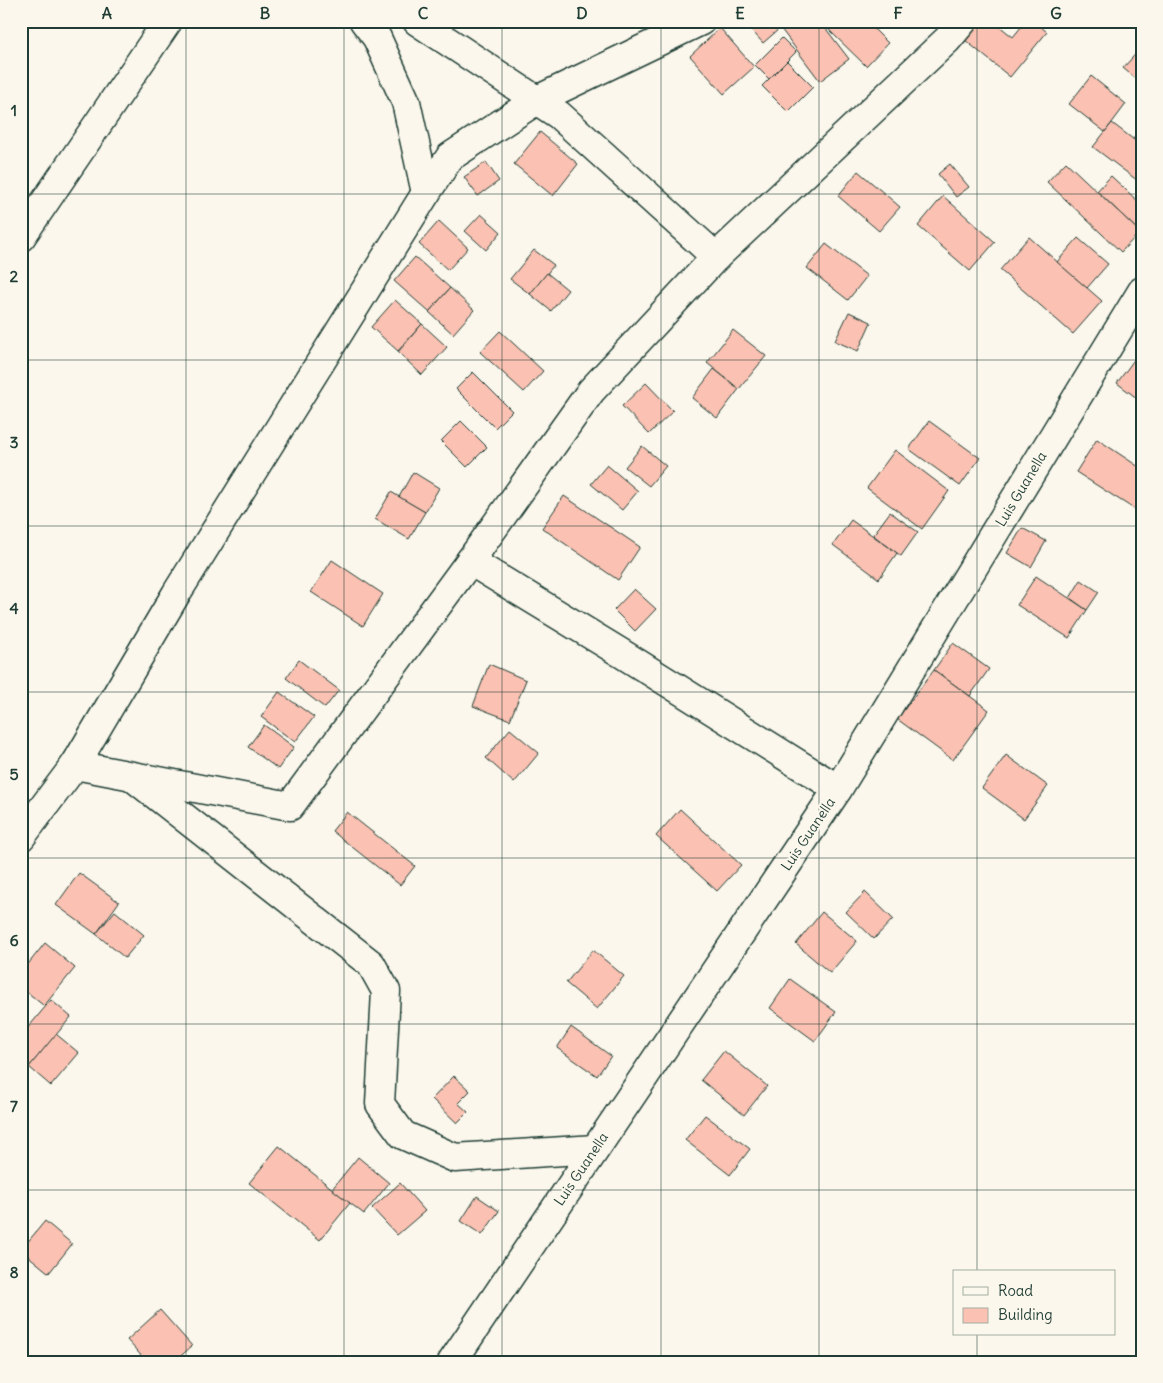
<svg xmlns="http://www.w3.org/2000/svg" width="1163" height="1383" font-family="Delius,sans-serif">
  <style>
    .building { fill: #fbc1b2; stroke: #1f3d34 }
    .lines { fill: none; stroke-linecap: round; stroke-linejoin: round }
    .minor-casing { stroke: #1f3d34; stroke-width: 31 }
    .minor { stroke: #fbf7ec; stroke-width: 28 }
    .grid { fill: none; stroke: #1f3d34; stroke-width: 1; stroke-opacity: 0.55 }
    .labels { text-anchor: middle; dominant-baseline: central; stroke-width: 4; stroke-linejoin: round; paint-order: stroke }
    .street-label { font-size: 14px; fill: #1f3d34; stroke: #fbf7ec }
    .neatline { fill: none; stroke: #1f3d34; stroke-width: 2 }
    .grid-label { font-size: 16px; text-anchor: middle; font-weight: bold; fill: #1f3d34 }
  </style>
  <rect width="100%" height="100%" fill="#fbf7ec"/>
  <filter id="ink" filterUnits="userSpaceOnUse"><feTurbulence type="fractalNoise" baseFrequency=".02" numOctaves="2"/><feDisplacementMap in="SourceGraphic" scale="10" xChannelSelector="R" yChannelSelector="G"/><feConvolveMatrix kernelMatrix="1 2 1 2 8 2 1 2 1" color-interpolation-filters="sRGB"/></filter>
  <g filter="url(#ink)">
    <!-- building -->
    <g class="building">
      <path d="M743,21h28l8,8 -16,14z"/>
      <path d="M783,21h37l29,38 -29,22 -42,-56z"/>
      <path d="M837,21h29l22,22 -22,23 -37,-36z"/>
      <path d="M980,21h13l20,16 13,-16h8l13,11 -37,45 -45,-37z"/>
      <path d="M720,28l34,39 -30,27 -34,-38z"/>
      <path d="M782,38l14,14 -27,27 -14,-14z"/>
      <path d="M1142,47v37l-19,-16z"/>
      <path d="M787,61l26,26 -25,25 -26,-26z"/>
      <path d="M1091,76l35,28 -21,28 -36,-28z"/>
      <path d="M1112,123l30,23v38l-49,-37z"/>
      <path d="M1142,127v19l-9,-7z"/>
      <path d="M540,132l38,32 -25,32 -39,-32z"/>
      <path d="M486,162l13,19 -21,15 -14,-19z"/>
      <path d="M1066,162l74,70 -19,20 -74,-70z"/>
      <path d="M950,164l19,23 -13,10 -18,-23z"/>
      <path d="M858,171l42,36 -21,24 -41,-35z"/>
      <path d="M1111,176l31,29v25l-2,2 -43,-41z"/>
      <path d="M943,196l52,46 -25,29 -52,-45z"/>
      <path d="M481,214l20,18 -15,18 -21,-19z"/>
      <path d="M439,221l29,27 -20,22 -29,-26z"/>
      <path d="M1029,237l73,64 -29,33 -73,-64z"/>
      <path d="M1078,238l30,26 -21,24 -30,-26z"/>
      <path d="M826,244l41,32 -19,24 -41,-32z"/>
      <path d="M534,250l20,15 -24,29 -20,-15z"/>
      <path d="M415,257l35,31 -21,24 -35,-31z"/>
      <path d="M547,273l21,17 -17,21 -21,-17z"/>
      <path d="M450,288l24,22 -21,24 -24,-22z"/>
      <path d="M395,300l27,24 -24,27 -27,-24z"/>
      <path d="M849,312l22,10 -13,29 -23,-10z"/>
      <path d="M422,324l25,23 -25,28 -24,-23z"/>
      <path d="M733,330l33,26 -27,33 -32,-26z"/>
      <path d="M500,331l43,40 -19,21 -44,-40z"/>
      <path d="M1139,353l3,2v47l-25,-19z"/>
      <path d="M714,369l25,20 -22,29 -25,-20z"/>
      <path d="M473,372l39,39 -17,17 -39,-39z"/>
      <path d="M646,383l27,28 -24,23 -27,-28z"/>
      <path d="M461,421l26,26 -20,20 -26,-26z"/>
      <path d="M929,421l51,37 -20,28 -51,-37z"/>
      <path d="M1097,439l45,30v29l-8,11 -58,-37z"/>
      <path d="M642,446l24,20 -17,20 -24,-19z"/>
      <path d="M895,450l54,41 -27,38 -55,-41z"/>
      <path d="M607,465l31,26 -16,19 -31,-26z"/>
      <path d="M413,472l26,16 -14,24 -26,-15z"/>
      <path d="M391,492l34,20 -16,27 -34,-20z"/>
      <path d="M564,496l76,51 -22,33 -76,-52z"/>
      <path d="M890,512l28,20 -17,24 -28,-21z"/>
      <path d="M851,520l46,33 -18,26 -46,-34z"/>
      <path d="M1022,528l24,13 -15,26 -24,-14z"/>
      <path d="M332,560l51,34 -20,32 -52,-34z"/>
      <path d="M1036,576l51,34 -18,28 -52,-33z"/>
      <path d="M1081,580l18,12 -12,18 -17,-12z"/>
      <path d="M634,589l22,20 -21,22 -21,-21z"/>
      <path d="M953,643l36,26 -19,27 -36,-26z"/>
      <path d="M299,660l40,30 -14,18 -39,-30z"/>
      <path d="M489,664l37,16 -16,40 -37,-14z"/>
      <path d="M934,670l55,40 -36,50 -56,-41z"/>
      <path d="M279,692l35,25 -19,25 -34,-25z"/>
      <path d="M264,725l30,22 -16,22 -30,-22z"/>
      <path d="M510,729l29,24 -25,30 -28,-25z"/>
      <path d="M1006,755l42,31 -24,33 -42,-31z"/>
      <path d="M680,809l61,56 -24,26 -61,-55z"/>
      <path d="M347,812l68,54 -15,19 -68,-54z"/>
      <path d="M79,873l40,29 -23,32 -40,-29z"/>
      <path d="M865,892l28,27 -19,20 -28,-27z"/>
      <path d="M115,911l29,24 -19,23 -29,-24z"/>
      <path d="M822,912l35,29 -27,32 -34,-29z"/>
      <path d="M45,943l30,25 -31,38 -23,-19v-14z"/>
      <path d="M593,950l31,26 -27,33 -31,-26z"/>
      <path d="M790,979l46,33 -21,29 -45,-33z"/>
      <path d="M51,1000l20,17 -42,50 -8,-6v-25z"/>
      <path d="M571,1027l40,29 -14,20 -40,-28z"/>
      <path d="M56,1034l23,19 -28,33 -22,-19z"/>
      <path d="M724,1051l43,35 -23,29 -43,-35z"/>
      <path d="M21,1069l7,5 -7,8z"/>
      <path d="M454,1076l16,15 -12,12 10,9 -11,11 -25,-24z"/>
      <path d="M705,1115l45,34 -20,26 -45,-35z"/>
      <path d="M279,1146l71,57 -30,37 -71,-57z"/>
      <path d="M358,1157l31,26 -25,31 -32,-25z"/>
      <path d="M400,1183l25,28 -28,24 -25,-27z"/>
      <path d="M477,1196l22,15 -17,24 -21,-14z"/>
      <path d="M45,1221l27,23 -23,29 -28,-23z"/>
      <path d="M160,1310l32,36 -18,16h-27l-20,-22z"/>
    </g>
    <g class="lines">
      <defs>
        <g id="minor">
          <path d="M364,21l13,17 29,64 20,91"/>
          <path d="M417,21l142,94 157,142"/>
          <path d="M21,237l147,-216"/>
          <path d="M470,561l151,92 217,136"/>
          <path d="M75,765l215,41 180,-245 121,-170 125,-134 231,-217 16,-19"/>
          <path d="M134,778l237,186 15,27 -6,113 23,31 52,23 140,-9"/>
          <path d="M21,837l54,-72 101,-171 250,-401 24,-36 87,-57 164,-79"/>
          <path d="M452,1362l386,-573 304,-498"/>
        </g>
      </defs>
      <!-- minor casing -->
      <use href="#minor" class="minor-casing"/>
      <!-- minor -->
      <use href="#minor" class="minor"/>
    </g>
  </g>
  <!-- grid -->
  <path class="grid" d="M186,21v1341M344,21v1341M502,21v1341M661,21v1341M819,21v1341M977,21v1251M21,194h1121M21,360h1121M21,526h1121M21,692h1121M21,858h1121M21,1024h1121M21,1190h1121M977,1334v28"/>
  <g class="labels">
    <!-- street labels -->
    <g class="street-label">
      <text transform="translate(1021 489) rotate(-59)">Luis Guanella</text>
      <text transform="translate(808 834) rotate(-56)">Luis Guanella</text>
      <text transform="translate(581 1169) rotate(-56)">Luis Guanella</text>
    </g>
  </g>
  <!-- margin -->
  <rect width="1163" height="1383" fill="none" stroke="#fbf7ec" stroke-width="55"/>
  <!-- legend -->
  <rect x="953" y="1270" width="162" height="65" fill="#fbf7ec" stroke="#a3ada2"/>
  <rect x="963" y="1287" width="25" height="8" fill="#fbf7ec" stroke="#a3ada2"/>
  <text x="998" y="1296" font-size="15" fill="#1f3d34">Road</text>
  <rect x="963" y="1308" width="25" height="15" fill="#fbc1b2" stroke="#a3ada2"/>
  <text x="998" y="1320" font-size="15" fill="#1f3d34">Building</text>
  <rect x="28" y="28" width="1108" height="1328" class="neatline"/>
  <g class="grid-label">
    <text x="107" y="19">A</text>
    <text x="265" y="19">B</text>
    <text x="423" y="19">C</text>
    <text x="582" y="19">D</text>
    <text x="740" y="19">E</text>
    <text x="898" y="19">F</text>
    <text x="1056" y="19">G</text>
    <text x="14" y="116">1</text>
    <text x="14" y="282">2</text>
    <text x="14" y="448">3</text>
    <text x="14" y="614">4</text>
    <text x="14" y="780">5</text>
    <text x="14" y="946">6</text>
    <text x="14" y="1112">7</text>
    <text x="14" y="1278">8</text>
  </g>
</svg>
